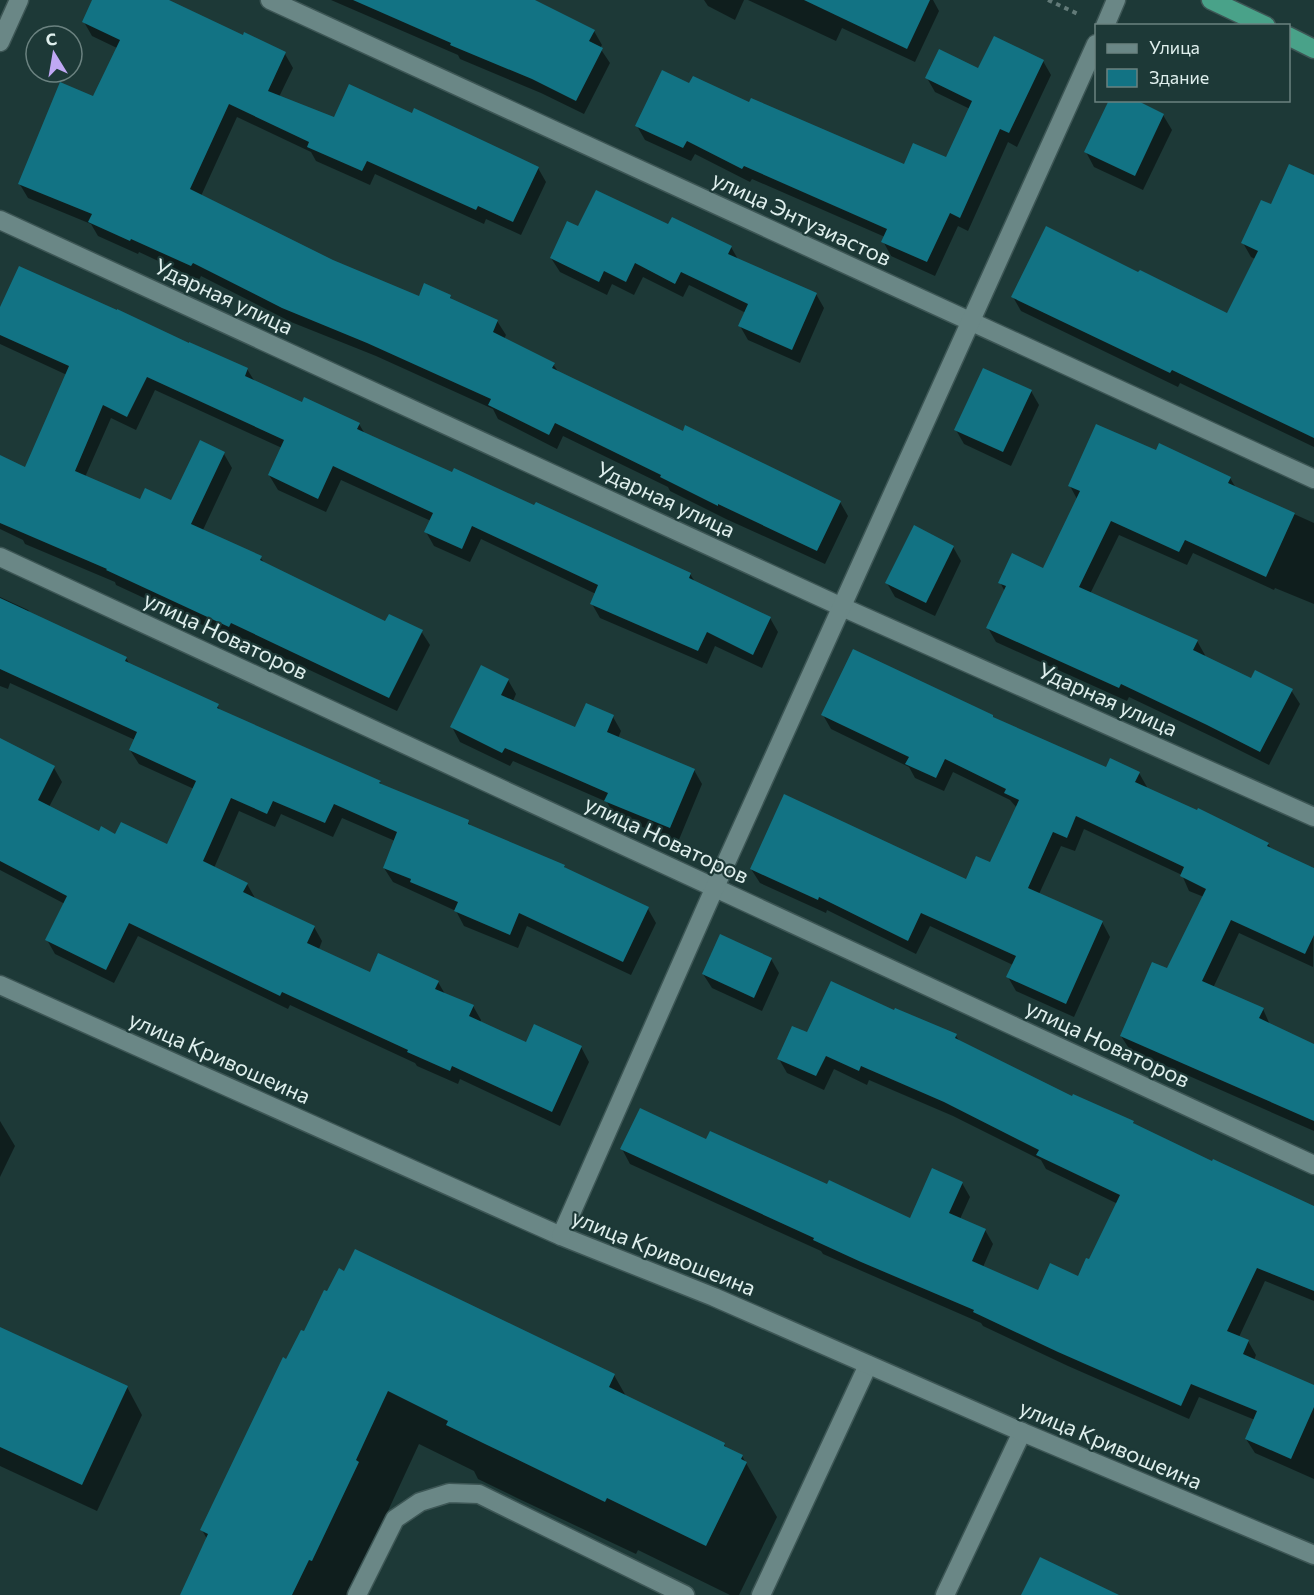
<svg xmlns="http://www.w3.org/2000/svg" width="1314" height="1595" font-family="Commissioner,sans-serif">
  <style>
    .shadow { fill: #0007 }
    .building { fill: #127384 }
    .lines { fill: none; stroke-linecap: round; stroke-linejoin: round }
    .service-casing { stroke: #3d5655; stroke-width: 21 }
    .minor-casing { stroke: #3d5655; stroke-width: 21 }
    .trunk-casing { stroke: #3d5655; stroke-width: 21 }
    .path { stroke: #627a78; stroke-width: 4; stroke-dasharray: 4.5 4.5; stroke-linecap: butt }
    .service { stroke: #6a8786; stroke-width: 18 }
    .minor { stroke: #6a8786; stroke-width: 18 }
    .trunk { stroke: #49a289; stroke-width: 18 }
    .labels { text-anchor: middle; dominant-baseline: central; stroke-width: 4.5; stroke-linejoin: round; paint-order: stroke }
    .street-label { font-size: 22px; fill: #dfefed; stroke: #1d3937 }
  </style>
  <rect width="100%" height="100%" fill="#1d3937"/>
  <!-- shadow -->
  <g class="shadow">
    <path d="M94,0h72l77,37 42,17 8,14 -14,29 56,22 203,49 8,14 -25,53 -35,-16 -2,5 -109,-50 -5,11 -54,-24 -5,-9 -74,-35 -36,79 131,65 87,37 31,-1 3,4 44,20 9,14 -2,4 49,25 6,9 125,60 156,69 8,14 -23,48 -99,-45 -56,-28 -2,-4 -105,-51 -6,13 -59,-30 -5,-10 -117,-53 -85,-34 -90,-46 -2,4 -60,-28 -1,2 -40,-18 -7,-12 -63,-26 -9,-15 75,-85 23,-50 -25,-12 -8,-14z"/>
    <path d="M331,0h198l65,31 8,14 -2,3 10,15 -26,51 -43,-21 -81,-34 -2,-4z"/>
    <path d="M704,0h40l-9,20 -27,-14z"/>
    <path d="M748,0h185l6,11 -24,51 -73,-34 -6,13z"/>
    <path d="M1043,61l8,14 -34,72 -9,-5 -40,89 -10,-5 -23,50 -44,-20 -8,-15 2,-4 -133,-58 -2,3 -55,-28 -4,7 -46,-21 -8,-14 53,-41 60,19 154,62 42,-7 24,-50 -35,-17 -8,-14z"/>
    <path d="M1132,100l31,15 9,15 -29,60 -49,-23 -8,-15z"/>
    <path d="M1314,176v271l-134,-64 -2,4 -157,-76 -8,-14 214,18 28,-56 -4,-2 -8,-14 29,-37z"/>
    <path d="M669,226l62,21 8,14 77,33 8,14 -24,55 -52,-23 -8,-14 6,-13 -57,-28 -6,12 -40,-20 -9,18 -22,-11 -5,11 -47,-23 -9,-14 27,-30z"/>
    <path d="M0,311l189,34 58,24 8,13 47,22 57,20 6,10 88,40 82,33 155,67 5,8 75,36 8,14 -16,36 -47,-22 -8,18 -107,-46 -8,-14 4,-10 -115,-55 -11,23 -36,-16 -8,-14 5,-11 -90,-41 -15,32 -48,-22 -9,-15 13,-27 -127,-58 -19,40 -25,-12 -26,59 56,24 30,1 53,-48 8,14 -29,62 57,27 5,7 121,59 35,8 9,14 -33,66 -158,-74 -2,4 -121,-56 -1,-3 -90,-38 -2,-4 -23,-11v-72l26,12 41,-94 -67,-31z"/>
    <path d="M1031,391l8,14 -28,61 -47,-22 -8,-14z"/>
    <path d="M1156,452l74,26 6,10 78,35v81l-39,-16 -1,2 -81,-37 -6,12 -68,-30 -29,59 107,47 8,14 -1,2 48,23 39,10 9,14 -31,61 -52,-26 -88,-42 -2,4 -131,-59 -8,-14 17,-36 -5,-10 44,-12 33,-71 -7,-13z"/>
    <path d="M953,547l8,14 -26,55 -40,-19 -8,-14z"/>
    <path d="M0,597l28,13 3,4 95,44 4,7 87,40 4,7 159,70 2,4 86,36 4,6 92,38 2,4 82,39 8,14 -25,52 -104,-49 -9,22 -54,-22 -8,-15 -63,-29 -9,-14 11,-27 -53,-23 -9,19 -52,-23 -6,13 -36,-16 -25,57 33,16 8,14 59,29 8,14 -3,8 52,25 67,8 7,12 28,12 8,14 -1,3 47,21 54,3 8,15 -29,64 -100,-47 -2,5 -41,-18 -2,-3 -125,-58 -2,4 -150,-73 -24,47 -59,-29 -8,-14 18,-36 -65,-34v-109l54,7 8,14 -13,25 50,26 69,13 26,-57 -55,-25 -9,-14 5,-10 -125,-57 -2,6 -8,-3z"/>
    <path d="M508,680l8,14 -3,7 63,28 37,-12 8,14 -3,7 76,32 8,14 -24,58 -64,-27 -7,-13 -94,-41 -3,5 -50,-24 -8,-15z"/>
    <path d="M823,715l170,4 114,50 32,4 8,14 -1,2 122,55 4,6 42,20 -1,97 -74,-34 -26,55 50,21 7,16 44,21v85l-184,-81 -9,-14 46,-66 37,-73 -15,-6 -7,-16 -98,-46 -9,22 -14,-5 -22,48 63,28 8,15 -36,80 -58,-26 -8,-14 5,-12 -83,-39 -14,28 -89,-44 -1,3 -66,-30 -9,-14 216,12 24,-17 26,-56 -7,-8 -57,-28 -9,19 -29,-13 -6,-11 -78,-38z"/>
    <path d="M771,959l8,14 -17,38 -50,-23 -9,-14z"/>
    <path d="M895,1012l61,24 4,6 112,56 61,24 2,4 179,85v90l-49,-20 -26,56 9,4 8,14 -2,5 60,26v93l-59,-26 -9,-14 9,-19 -56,-23 -10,22 -121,-53 -85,-40 -2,-3 -158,-69 -2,-3 -191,-87 -8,-15 85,-8 204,79 51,-37 8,14 -10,22 25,11 8,14 -10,23 56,25 40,-14 11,-17 28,-57 -72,-35 -5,-9 -88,-44 -84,-36 -2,5 -33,-16 -10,21 -37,-17 -8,-14 28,-25z"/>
    <path d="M0,1121l15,25 -15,31z"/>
    <path d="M0,1329l127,58 15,28 -45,96 -97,-45z"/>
    <path d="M284,1360l330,15 13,23 97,46 3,5 15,7 35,61 -38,78h-9l-92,-45 -2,4 -119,-56 -39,-19 -4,-8 -55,-27 -32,69 2,4 -37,78h-168l23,-56 -5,-9z"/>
  </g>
  <!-- building -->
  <g class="building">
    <path d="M92,0h77l74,35 1,-3 42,20 -18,39 66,26 15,-33 63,29 2,-5 125,59 -26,55 -35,-16 -2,4 -109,-49 -5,10 -55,-24 2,-5 -80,-38 -39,85 143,71 86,36 5,-13 27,12 -1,3 48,22 -5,12 62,31 -3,5 131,63 2,-6 156,76 -24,50 -99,-47v2l-58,-29 1,-2 -106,-52 -6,12 -61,-30 3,-6 -124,-56 -85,-35 -89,-45 -2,3 -60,-27 -1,2 -42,-19 4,-8 -74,-30 42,-102 33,14 27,-56 -38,-18z"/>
    <path d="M353,0h182l60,30 -6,11 14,7 -27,53 -44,-22 -82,-34 1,-2z"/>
    <path d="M804,0h126l-23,49z"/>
    <path d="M994,36l50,24 -35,73 -9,-4 -40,89 -10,-5 -23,49 -46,-20 6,-13 -143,-63 -2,3 -55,-28 -4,7 -48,-22 27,-56 27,13 4,-7 56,26 2,-4 153,66 9,-21 33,14 26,-56 -47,-23 14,-29 39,19z"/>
    <path d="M1109,100h27l28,14 -29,62 -51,-24z"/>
    <path d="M1289,164l25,11v263l-142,-68 -2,3 -159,-76 35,-71 92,46 2,-2 87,43 31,-62 -17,-8 20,-43 10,4z"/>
    <path d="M596,190l72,34 4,-7 60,29 -4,8 89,39 -25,57 -54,-24 10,-22 -67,-32 -6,12 -40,-21 -9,19 -22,-11 -5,11 -49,-24 17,-37 11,5z"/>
    <path d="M19,266l98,44v-1l72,34v-1l59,26 -3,8 57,26 2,-5 56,26 -3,6 95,43 2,-4 80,37 2,-3 155,71 -2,5 82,39 -18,38 -46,-23 -9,19 -108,-47 8,-19 -126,-59 -10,23 -38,-17 9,-19 -100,-47 -15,33 -50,-24 16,-35 -137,-63 -20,40 -24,-12 -28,66 65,28 5,-11 26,12 29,-60 25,12 -34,72 71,32 -2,4 125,61 4,-7 34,16 -34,68 -158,-75 -2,4 -123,-57 1,-1 -107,-46v-68l25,12 44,-101 -69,-31v-28z"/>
    <path d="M983,368l49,22 -29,62 -49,-22z"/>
    <path d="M1096,424l60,26 3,-7 72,34 -3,6 67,30 -29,64 -81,-37 -6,12 -68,-31 -32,66 119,53 -5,10 58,28 4,-8 38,19 -33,63 -53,-27 -86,-41 -2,4 -133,-60 20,-42 -8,-3 14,-30 31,15 37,-77 -12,-5z"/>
    <path d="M914,525l40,21 -28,57 -41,-20z"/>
    <path d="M0,598l127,59 -2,4 94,43 -2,4 164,73 -2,2 90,37 -1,4 97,41 -1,2 85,40 -26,55 -104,-49 -9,22 -56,-24 4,-9 -48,-20 1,-3 -28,-11 14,-36 -63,-28 -9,19 -52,-22 -6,13 -36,-16 -28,63 45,22 -5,9 72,34 -8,17 63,29 8,-19 61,28 -4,8 39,16 -5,11 57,26 8,-18 48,22 -30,66 -100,-46 -2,5 -43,-19 1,-2 -126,-58 -2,4 -151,-73 -23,47 -61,-30 22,-44 -67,-35v-123l55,28 -17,34 61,31 2,-5 14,8 6,-12 46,22 29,-63 -67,-31 8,-18 -137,-63z"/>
    <path d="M853,649l140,66v2l113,50 4,-9 30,14 -5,10 62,28 1,-2 71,35 -2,3 47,22v67l-9,19 -74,-34 -29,61 62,27 -5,10 55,26v77l-194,-85 32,-74 15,6 39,-79 -26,-13 4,-9 -108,-51 -9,22 -14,-6 -25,56 75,33 -37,83 -60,-27 10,-21 -95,-43 -13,28 -89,-44 -1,3 -68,-31 34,-75 182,85 10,-23 14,6 29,-62 -15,-7 2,-4 -61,-30 -9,19 -31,-14 4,-7 -88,-42z"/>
    <path d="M481,665l28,14 -8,16 74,32 11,-24 28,12 -7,17 88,37 -25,59 -66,-27 4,-8 -103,-45 -3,5 -52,-26z"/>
    <path d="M720,934l52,24 -18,40 -52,-24z"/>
    <path d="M831,981l63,29 1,-2 62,26 -2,4 117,58 1,-2 61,27 -1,2 79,38 1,-2 101,47v85l-57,-23 -30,63 22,9 -6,14 71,31v22l-23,52 -46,-20 12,-28 -66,-27 -10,22 -123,-54 -85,-40 1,-2 -113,-48 -48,-22 1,-2 -194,-89 20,-41 66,31 4,-8 117,53 2,-4 81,38 22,-50 31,14 -14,31 37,16 -14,32 66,29 12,-27 28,13 8,-18 3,1 31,-64 -84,-40 3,-5 -95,-48 -83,-36 -2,5 -33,-15 -10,20 -39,-17 15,-33 15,6z"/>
    <path d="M355,1249l260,125 -6,13 116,56 -1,3 19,9 -2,4 6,3 -41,84 -99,-48 -2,4 -120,-58 -39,-19 2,-4 -60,-30 -32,69 3,2 -47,99 -3,-1 -17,35h-112l28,-61 -8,-4 83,-173 3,2 15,-29 3,1 20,-41 3,1 12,-23 5,3z"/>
    <path d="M0,1327l128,59 -46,99 -82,-38z"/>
    <path d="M1040,1557l79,38h-98z"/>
  </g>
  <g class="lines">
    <defs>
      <g id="service">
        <path d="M357,1595l38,-76 25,-17 29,-9 30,1 206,101"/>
        <path d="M761,1595l107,-230"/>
        <path d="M945,1595l77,-163"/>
      </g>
      <g id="minor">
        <path d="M270,0l1044,479"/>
        <path d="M1105,26l11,-26"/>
        <path d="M0,42l19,-42"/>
        <path d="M0,220l842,387 472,210"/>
        <path d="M0,557l1314,608"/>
        <path d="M0,985l561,251 153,61 308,135 292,123"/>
        <path d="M561,1236l154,-349 381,-843"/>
      </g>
      <g id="trunk">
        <path d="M1211,0l55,26"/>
        <path d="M1288,36l26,13"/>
      </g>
    </defs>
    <!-- service casing -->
    <use href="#service" class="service-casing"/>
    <!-- minor casing -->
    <use href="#minor" class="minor-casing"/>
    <!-- trunk casing -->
    <use href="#trunk" class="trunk-casing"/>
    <!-- path -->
    <path class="path" d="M1048,0l30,14"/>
    <!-- service -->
    <use href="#service" class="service"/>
    <!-- minor -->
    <use href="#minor" class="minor"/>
    <!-- trunk -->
    <use href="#trunk" class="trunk"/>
  </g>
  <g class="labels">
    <!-- street labels -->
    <g class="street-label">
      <text transform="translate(802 218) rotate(25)">улица Энтузиастов</text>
      <text transform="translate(224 296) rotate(25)">Ударная улица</text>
      <text transform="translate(666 499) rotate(25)">Ударная улица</text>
      <text transform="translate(226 635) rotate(25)">улица Новаторов</text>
      <text transform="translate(1108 699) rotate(24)">Ударная улица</text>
      <text transform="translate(667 839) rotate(25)">улица Новаторов</text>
      <text transform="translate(1108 1043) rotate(25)">улица Новаторов</text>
      <text transform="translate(220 1057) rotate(24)">улица Кривошеина</text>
      <text transform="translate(664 1252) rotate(22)">улица Кривошеина</text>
      <text transform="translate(1111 1444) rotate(23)">улица Кривошеина</text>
    </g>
  </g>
  <!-- legend -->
  <rect x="1095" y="24" width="195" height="78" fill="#1d3937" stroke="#6b8280" stroke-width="1.5"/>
  <rect x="1107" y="44" width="30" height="9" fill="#6a8786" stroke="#6b8280" stroke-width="1.5"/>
  <text x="1149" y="54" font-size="18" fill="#dfefed">Улица</text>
  <rect x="1107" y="69" width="30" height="18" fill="#127384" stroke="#6b8280" stroke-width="1.5"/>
  <text x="1149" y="84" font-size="18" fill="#dfefed">Здание</text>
  <!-- north arrow -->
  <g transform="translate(54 54) rotate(349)"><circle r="28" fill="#1d3937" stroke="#6b8280" stroke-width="1.5"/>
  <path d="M0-4.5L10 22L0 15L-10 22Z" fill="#c0a8f4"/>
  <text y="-9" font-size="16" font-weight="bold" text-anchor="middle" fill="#dfefed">С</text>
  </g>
</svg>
